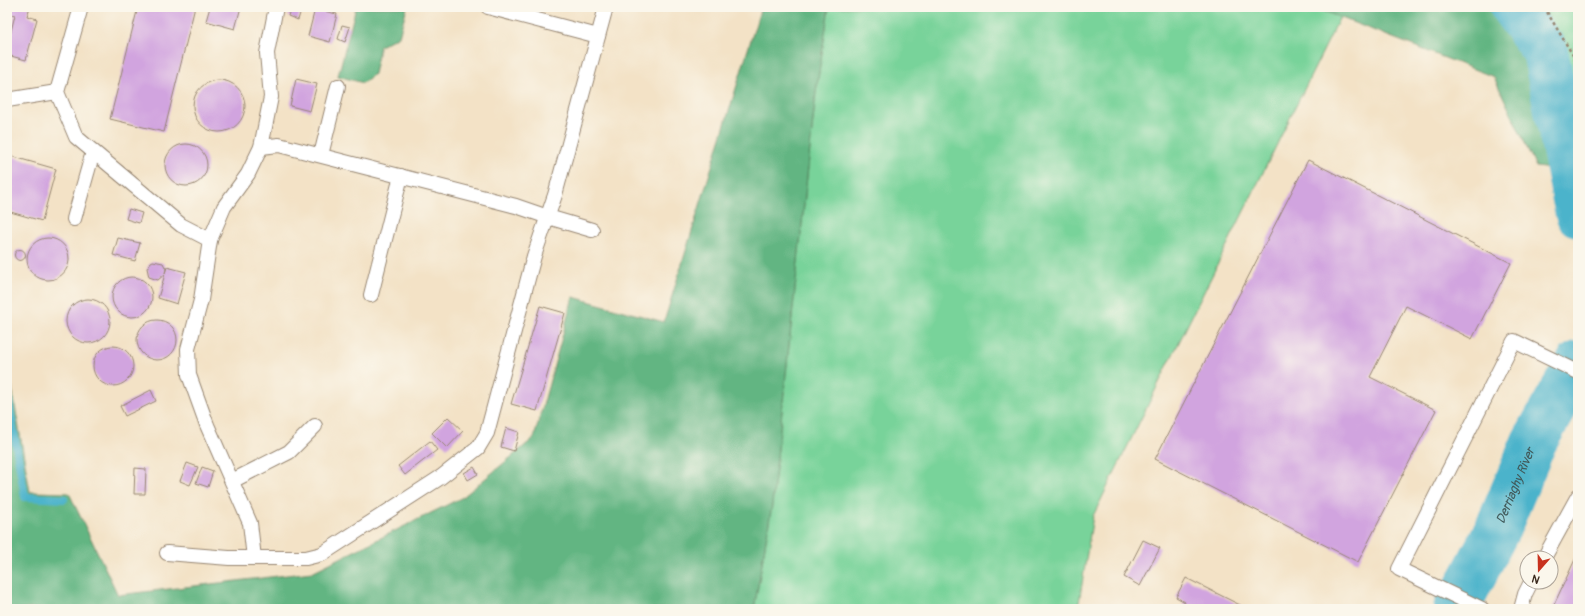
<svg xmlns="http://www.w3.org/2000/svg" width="1585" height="616" font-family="Pangolin,sans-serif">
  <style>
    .green { fill: #78d39a; stroke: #5a7e5c }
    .forest { fill: #62b582; stroke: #4e7050 }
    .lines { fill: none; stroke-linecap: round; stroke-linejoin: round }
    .stream { stroke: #4cb3cb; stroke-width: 8 }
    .river { stroke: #4cb3cb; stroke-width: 46 }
    .building { fill: #d1a4df }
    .service-casing { stroke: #978672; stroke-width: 16 }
    .path { stroke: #978672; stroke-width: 2.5; stroke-dasharray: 3 3; stroke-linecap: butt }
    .service { stroke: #fff; stroke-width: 14 }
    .labels { text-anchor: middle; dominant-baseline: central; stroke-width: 3.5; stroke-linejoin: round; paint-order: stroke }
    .water-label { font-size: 13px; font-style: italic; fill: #415a5b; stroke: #fbf7ec }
  </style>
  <rect width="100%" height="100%" fill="#fbf7ec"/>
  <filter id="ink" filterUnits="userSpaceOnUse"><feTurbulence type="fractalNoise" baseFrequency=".025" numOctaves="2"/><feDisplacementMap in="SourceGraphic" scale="8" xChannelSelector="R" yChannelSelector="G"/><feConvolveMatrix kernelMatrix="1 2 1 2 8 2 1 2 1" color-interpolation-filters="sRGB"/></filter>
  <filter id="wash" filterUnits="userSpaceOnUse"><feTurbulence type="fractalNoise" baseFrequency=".012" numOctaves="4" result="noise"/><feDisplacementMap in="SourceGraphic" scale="16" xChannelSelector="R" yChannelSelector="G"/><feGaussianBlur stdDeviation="0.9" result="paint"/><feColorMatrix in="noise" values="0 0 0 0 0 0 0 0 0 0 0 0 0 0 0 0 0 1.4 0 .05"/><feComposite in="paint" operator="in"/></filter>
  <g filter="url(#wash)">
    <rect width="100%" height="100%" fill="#f3e2c6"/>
    <!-- green -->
    <g class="green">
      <path d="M829,7h484l27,10 -247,499 -15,93h-324l18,-104 44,-413z"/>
      <path d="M1523,7h55v155l-22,-111z"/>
    </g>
    <!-- forest -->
    <g class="forest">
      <path d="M356,7h51l-8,29 -19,10 -6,28 -11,9 -25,-7z"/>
      <path d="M761,7h68l-13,85 -44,413 -18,104h-747v-249l23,132 39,1 49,102 194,-23 151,-75 71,-59 39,-141 91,25z"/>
      <path d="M1313,7h183l41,56 3,47 18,60 -22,-3 -42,-90z"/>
    </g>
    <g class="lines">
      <!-- stream -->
      <path class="stream" d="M7,392l18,105 39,2"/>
      <!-- river -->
      <g class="river">
        <path d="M1513,7l32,44 33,163"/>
        <path id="s1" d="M1456,609l42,-81 36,-86 44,-78"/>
      </g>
    </g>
    <g id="blocks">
      <!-- building -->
      <g class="building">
        <path d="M7,7h23l-3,9 10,3 -11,41 -19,-5v-8l8,-32 -8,-2z"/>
        <path d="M138,7h57l-31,125 -54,-13z"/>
        <path d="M210,7h31l-6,22 -29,-8z"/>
        <path d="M291,7h11l-4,13 -10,-4z"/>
        <path d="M315,9l22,5 -7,28 -22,-6z"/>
        <path d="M342,25l8,2 -5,15 -7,-3z"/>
        <path d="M296,79l21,5 -7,27 -20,-5z"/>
        <circle cx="219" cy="106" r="26"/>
        <circle cx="186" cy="165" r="21"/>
        <path d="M7,155l49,14 -14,52 -35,-10z"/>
        <path d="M1308,160l203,103 -39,76 -66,-33 -36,71 66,33 -78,152 -203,-103z"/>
        <path d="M129,209l13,4 -3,10 -13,-4z"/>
        <path d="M118,238l22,5 -5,18 -22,-6z"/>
        <circle cx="48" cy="259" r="21"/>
        <circle cx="20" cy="255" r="5.5"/>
        <path d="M153,261l10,2 3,6 -1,4 2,-6 19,5 -9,32 -19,-6 7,-24 -7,6 -9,-3 -2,-9 4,-6z"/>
        <circle cx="132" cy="297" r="20"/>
        <circle cx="88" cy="321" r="22"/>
        <path d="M540,306l25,7 -28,98 -26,-7z"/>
        <circle cx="157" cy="340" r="20"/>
        <circle cx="113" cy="366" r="20"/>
        <path d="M151,390l5,11 -31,15 -5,-10z"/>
        <path d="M448,417l15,14 -16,17 -15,-15z"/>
        <path d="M506,428l13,4 -5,19 -13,-4z"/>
        <path d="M430,441l7,9 -32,25 -7,-9z"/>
        <path d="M187,463l11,4 -8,18 -10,-4z"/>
        <path d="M202,467l11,4 -5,16 -12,-4z"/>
        <path d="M474,467l4,7 -10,6 -4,-7z"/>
        <path d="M135,468l11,1 -1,25h-11z"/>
        <path d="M1143,540l17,8 -20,38 -16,-9z"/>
        <path d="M1578,553v56h-26z"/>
        <path d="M1186,578l62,31h-67l4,-7 -9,-5z"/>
      </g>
    </g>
  </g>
  <g filter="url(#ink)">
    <use href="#blocks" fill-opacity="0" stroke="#978672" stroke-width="1"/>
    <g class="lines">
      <defs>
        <g id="service">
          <path d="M81,7l-24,85 19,45 105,88 29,15"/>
          <path d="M488,7l110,29"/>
          <path d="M7,100l50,-8"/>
          <path d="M261,147l18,-2 237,61 32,11 44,13"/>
          <path d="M321,155l17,-69"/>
          <path d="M74,219l19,-67"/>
          <path d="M371,295l30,-119"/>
          <path d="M232,481l57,-29 26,-26"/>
          <path d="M167,553l62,5h77l16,-4 119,-77 37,-29 9,-15 47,-177 21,-61 51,-188"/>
          <path d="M254,558l-4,-35 -43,-98 -18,-50 -1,-26 13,-49 9,-60 14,-33 24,-33 13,-27 10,-50 -4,-44 9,-46"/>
          <path d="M1544,558l34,-62"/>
          <path d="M1482,609l-83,-40 115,-228 64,31"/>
          <path d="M1521,609l4,-15 6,-12"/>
        </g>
      </defs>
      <!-- service casing -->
      <use href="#service" class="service-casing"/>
      <!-- path -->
      <path class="path" d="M1544,7l30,50 4,12"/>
      <!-- service -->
      <use href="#service" class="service"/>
    </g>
  </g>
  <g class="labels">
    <!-- water labels -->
    <g class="water-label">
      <text stroke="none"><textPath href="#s1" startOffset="137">Derriaghy River</textPath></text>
    </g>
  </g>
  <!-- margin -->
  <rect width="1585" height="616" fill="none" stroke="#fbf7ec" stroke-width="24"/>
  <!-- north arrow -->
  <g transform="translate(1539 570) rotate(200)"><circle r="19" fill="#fbf7ec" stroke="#aea59a"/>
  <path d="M0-3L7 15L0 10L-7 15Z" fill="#c8321e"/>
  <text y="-6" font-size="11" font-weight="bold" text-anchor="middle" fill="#3b2a1e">N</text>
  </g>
</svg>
